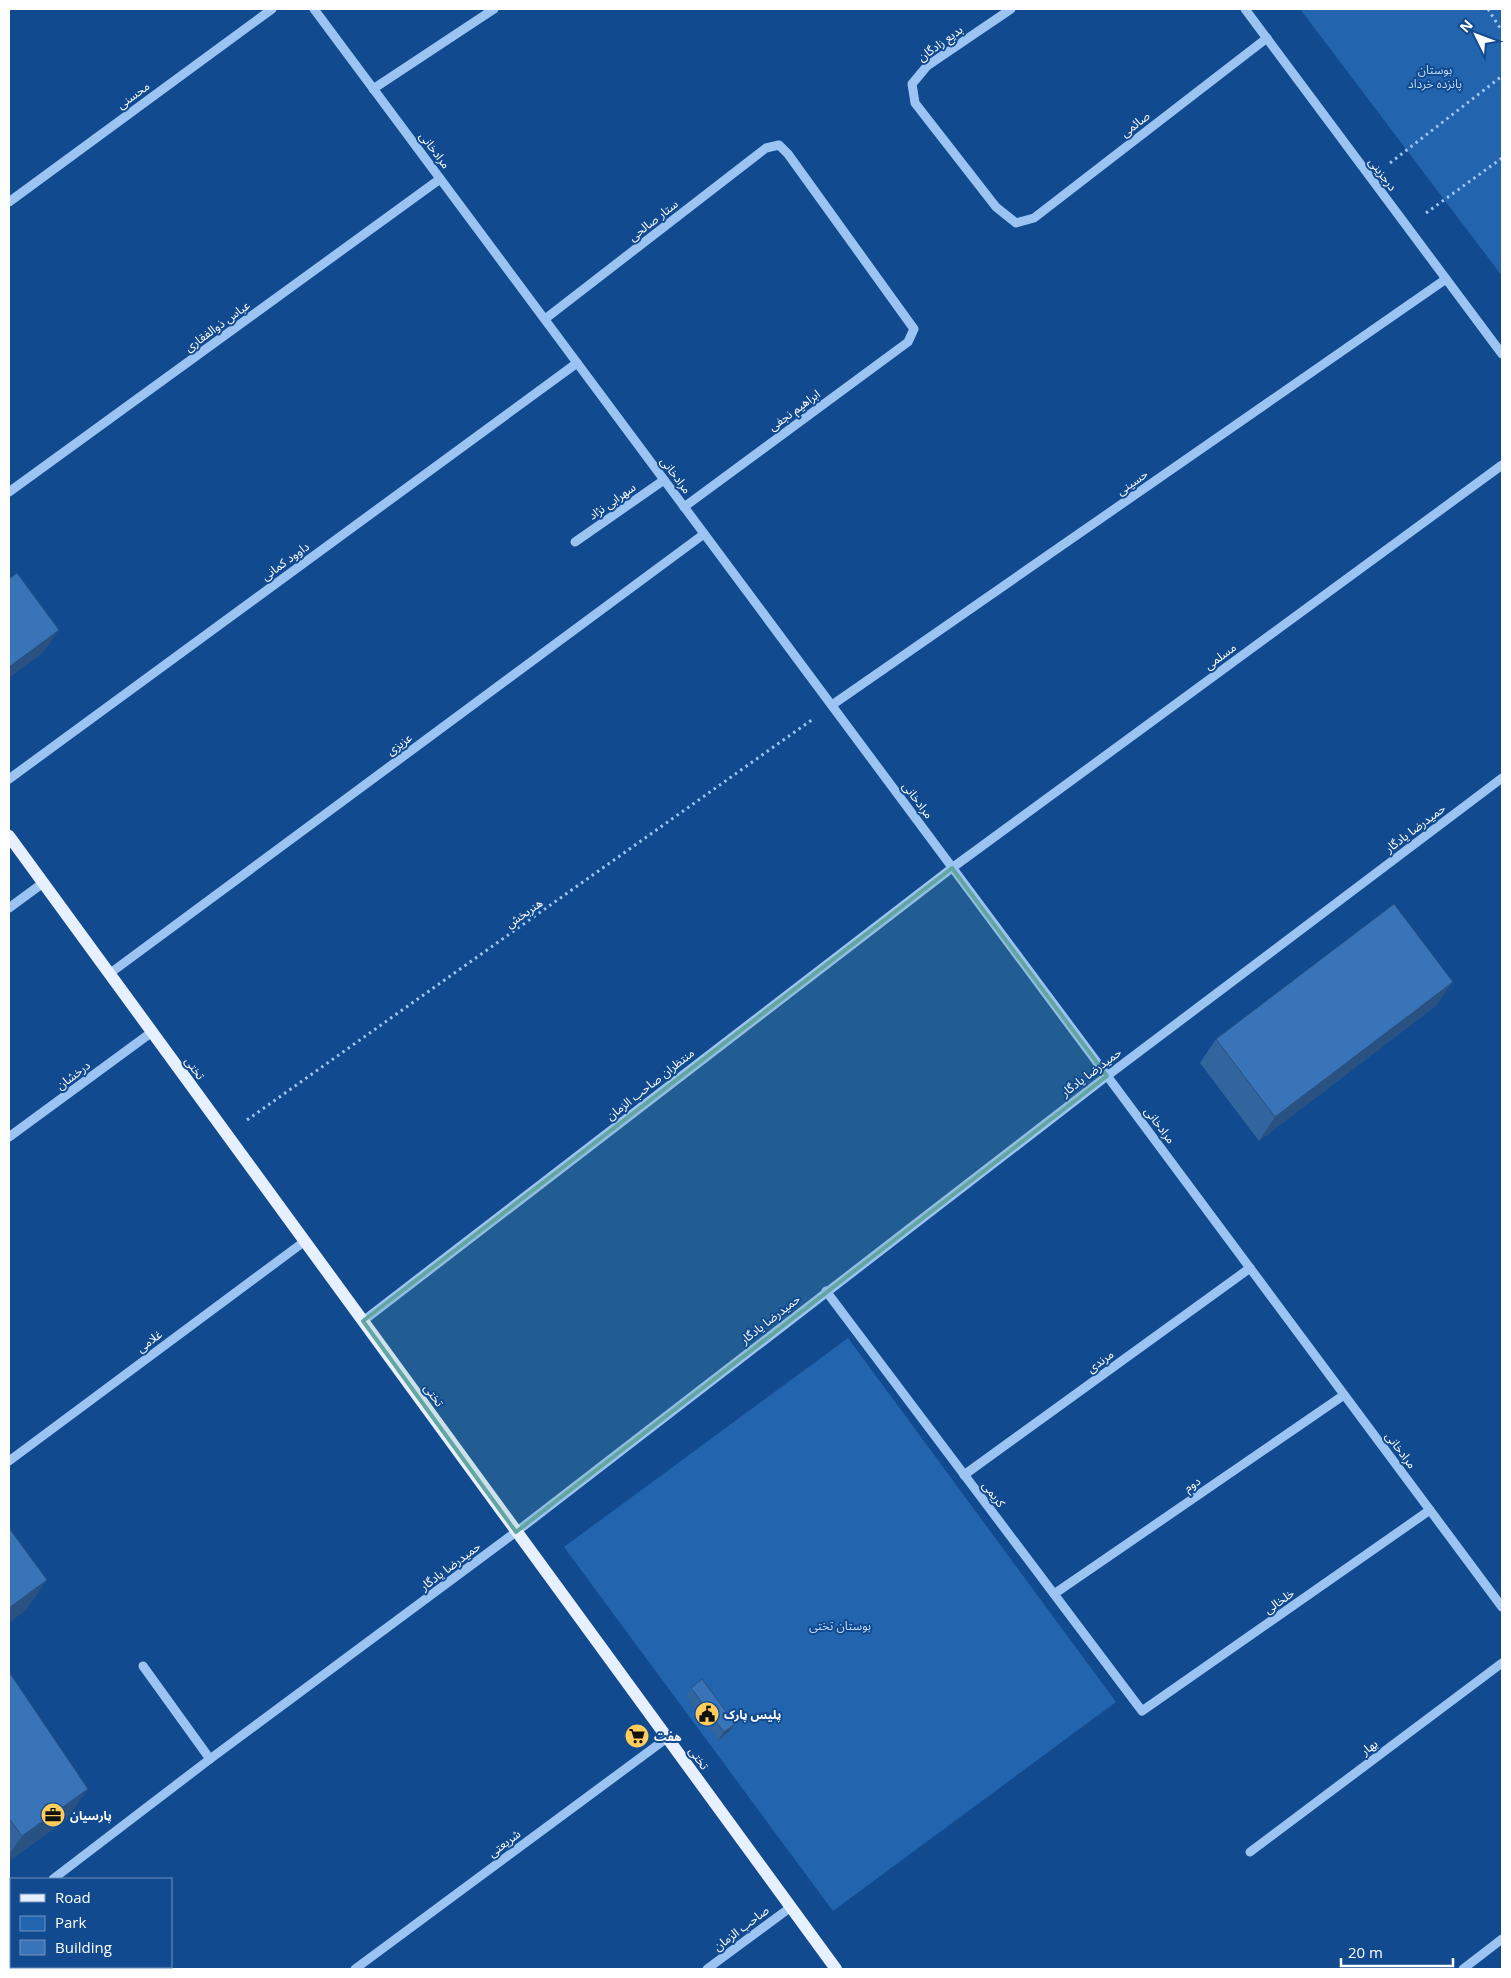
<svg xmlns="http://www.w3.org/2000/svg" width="1511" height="1978" font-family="'Open Sans','Noto Sans Arabic',sans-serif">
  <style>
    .green { fill: #2364ae }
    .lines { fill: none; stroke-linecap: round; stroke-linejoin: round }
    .path { stroke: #9bc4f2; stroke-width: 3; stroke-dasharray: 2.5 4; stroke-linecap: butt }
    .minor { stroke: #9bc4f2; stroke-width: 9 }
    .major { stroke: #e6f0ff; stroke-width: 12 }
    .wall { fill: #32649e }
    .shaded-wall { fill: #295181 }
    .building { fill: #3a74b8; stroke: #295181 }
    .marked { fill: #63a6a1; fill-opacity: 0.2; stroke: #63a6a1; stroke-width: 4; stroke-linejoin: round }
    .labels { text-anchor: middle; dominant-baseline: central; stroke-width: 4; stroke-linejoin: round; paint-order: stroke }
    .street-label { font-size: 12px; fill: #fff; stroke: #114a8f }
    .park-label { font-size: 12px; fill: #c2defd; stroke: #114a8f }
    .poi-label { font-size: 12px; font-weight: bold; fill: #fff; stroke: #114a8f; text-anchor: start }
  </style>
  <rect width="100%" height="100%" fill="#114a8f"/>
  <!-- green -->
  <g class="green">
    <path d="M1300,9h202v267z"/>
    <path d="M848,1338l268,364 -283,209 -269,-364z"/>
  </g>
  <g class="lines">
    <!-- path -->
    <g class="path">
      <path d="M1488,9l14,22"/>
      <path d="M1390,163l112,-87"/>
      <path d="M1426,213l76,-55"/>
      <path d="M247,1120l566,-401"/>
    </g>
    <!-- minor -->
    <g class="minor">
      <path d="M314,9l1188,1598"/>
      <path d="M1011,9l-84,57 -15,18 3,19 81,104 20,16 18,-5 233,-180"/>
      <path d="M1245,9l257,345"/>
      <path d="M373,89l121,-80"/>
      <path d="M9,202l263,-193"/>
      <path d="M545,319l221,-171 13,-3 9,9 126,175 -6,13 -224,165"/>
      <path d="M9,492l431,-313"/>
      <path d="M575,542l89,-62"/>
      <path d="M832,705l614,-426"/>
      <path d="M9,779l568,-416"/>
      <path d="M9,908l34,-25"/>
      <path d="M109,974l595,-440"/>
      <path d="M9,1137l143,-105"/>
      <path d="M826,1291l316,420 288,-201"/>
      <path d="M363,1321l589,-453 550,-403"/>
      <path d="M9,1461l296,-220"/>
      <path d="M964,1475l286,-207"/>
      <path d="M1054,1594l290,-199"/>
      <path d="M143,1666l67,93"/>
      <path d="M1250,1852l252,-189"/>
      <path d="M53,1879l157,-120 306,-227 591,-456 395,-298"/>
      <path d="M9,1913l2,-2"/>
      <path d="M355,1969l312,-231"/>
      <path d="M707,1969l84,-62"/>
      <path d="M1463,1969l39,-30"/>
    </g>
    <!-- major -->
    <path class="major" d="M9,836l827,1133"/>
  </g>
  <!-- wall -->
  <g class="wall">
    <path d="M1437,1005l-178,136 -59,-78 16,-24z"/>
    <path d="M9,1672l58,147 -58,42z"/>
    <path d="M691,1688l44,36 -6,8 -11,8 -32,-44z"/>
  </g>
  <!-- shaded-wall -->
  <g class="shaded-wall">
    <path d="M59,630l-16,23 -34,25v-11z"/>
    <path d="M1453,982l-16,23 -178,136 16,-24z"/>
    <path d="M47,1580l-21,30 -17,13v-15z"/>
    <path d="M735,1724l-6,8 -11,8 6,-8z"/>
    <path d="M88,1789l-21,30 -58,42v-6l13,-19z"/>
  </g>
  <!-- building -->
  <g class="building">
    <path d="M17,573l42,57 -50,37v-88z"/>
    <path d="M1394,904l59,78 -178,135 -59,-78z"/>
    <path d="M9,1528l38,52 -38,28z"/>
    <path d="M9,1672l79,117 -66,47 -13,-18z"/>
    <path d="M702,1679l33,45 -11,8 -33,-44z"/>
  </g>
  <!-- marked area -->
  <path class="marked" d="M952,868l155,208 -591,456 -153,-211z"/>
  <!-- icons -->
  <defs>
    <symbol id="civic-disc" viewBox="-11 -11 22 22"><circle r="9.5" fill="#ffcd5c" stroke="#114a8f"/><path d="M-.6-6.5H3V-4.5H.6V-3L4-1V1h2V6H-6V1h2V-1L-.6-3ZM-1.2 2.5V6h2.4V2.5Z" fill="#111"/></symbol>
    <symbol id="supermarket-disc" viewBox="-11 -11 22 22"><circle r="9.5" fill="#ffcd5c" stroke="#114a8f"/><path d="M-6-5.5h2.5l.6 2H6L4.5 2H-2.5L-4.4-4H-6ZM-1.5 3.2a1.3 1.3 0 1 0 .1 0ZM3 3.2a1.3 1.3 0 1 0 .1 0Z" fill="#111"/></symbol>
    <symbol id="office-disc" viewBox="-11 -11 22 22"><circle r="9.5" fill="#ffcd5c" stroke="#114a8f"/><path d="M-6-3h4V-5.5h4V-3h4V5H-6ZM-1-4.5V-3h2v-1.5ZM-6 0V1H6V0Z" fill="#111"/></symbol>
  </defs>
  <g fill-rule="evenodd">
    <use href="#civic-disc" x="693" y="1700" width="28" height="28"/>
    <use href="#supermarket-disc" x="623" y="1722" width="28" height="28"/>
    <use href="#office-disc" x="39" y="1801" width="28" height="28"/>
  </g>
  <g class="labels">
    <!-- street labels -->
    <g class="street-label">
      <text transform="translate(940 43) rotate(-36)">بدیع زادگان</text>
      <text transform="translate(133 95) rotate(-36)">محسنی</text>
      <text transform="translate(1135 124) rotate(-38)">صائمی</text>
      <text transform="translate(435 150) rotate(53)">مرادخانی</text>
      <text transform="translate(1383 174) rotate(53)">درجزینی</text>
      <text transform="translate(653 220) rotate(-38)">ستار صالحی</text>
      <text transform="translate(217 326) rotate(-36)">عباس ذوالفقاری</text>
      <text transform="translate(794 410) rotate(-36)">ابراهیم نجفی</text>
      <text transform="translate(676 475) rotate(53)">مرادخانی</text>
      <text transform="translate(1132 482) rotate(-35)">حسینی</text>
      <text transform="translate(612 501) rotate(-35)">سهرابی نژاد</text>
      <text transform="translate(285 561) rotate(-36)">داوود کمانی</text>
      <text transform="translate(1220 656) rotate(-36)">مسلمی</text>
      <text transform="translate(399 744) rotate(-36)">عزیزی</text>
      <text transform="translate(918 800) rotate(53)">مرادخانی</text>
      <text transform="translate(1415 828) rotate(-37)">حمیدرضا یادگار</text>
      <text transform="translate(524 913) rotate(-35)">هنربخش</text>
      <text transform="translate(195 1068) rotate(54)">تختی</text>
      <text transform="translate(1091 1072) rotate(-37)">حمیدرضا یادگار</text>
      <text transform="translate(73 1075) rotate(-37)">درخشان</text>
      <text transform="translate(650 1084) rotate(-38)">منتظران صاحب الزمان</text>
      <text transform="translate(1160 1125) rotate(53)">مرادخانی</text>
      <text transform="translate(770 1319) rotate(-38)">حمیدرضا یادگار</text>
      <text transform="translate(149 1341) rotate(-37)">غلامی</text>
      <text transform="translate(1100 1361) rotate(-36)">مرندی</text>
      <text transform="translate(434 1395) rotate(54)">تختی</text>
      <text transform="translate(1401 1450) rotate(53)">مرادخانی</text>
      <text transform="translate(1192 1484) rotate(-34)">دوم</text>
      <text transform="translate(994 1494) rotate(53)">کریمی</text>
      <text transform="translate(450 1566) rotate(-37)">حمیدرضا یادگار</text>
      <text transform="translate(1279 1601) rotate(-35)">خلخالی</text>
      <text transform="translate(1369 1747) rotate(-37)">بهار</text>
      <text transform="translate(699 1758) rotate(54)">تختی</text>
      <text transform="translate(504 1843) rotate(-37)">شریعتی</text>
      <text transform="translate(741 1928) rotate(-37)">صاحب الزمان</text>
    </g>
    <!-- park labels -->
    <g class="park-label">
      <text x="1435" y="69">بوستان<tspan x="1435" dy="14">پانزده خرداد</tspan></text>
      <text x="840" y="1625">بوستان تختی</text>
    </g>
    <!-- poi labels -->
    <g class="poi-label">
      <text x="724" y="1714">پلیس پارک</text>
      <text x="654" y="1736">هفت</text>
      <text x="70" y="1815">پارسیان</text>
    </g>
  </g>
  <!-- border -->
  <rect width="1511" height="1978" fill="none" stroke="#ffffff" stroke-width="20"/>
  <!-- legend -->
  <rect x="10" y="1878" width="162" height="90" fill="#114a8f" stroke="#7092bc"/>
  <rect x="20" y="1894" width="25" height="8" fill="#e6f0ff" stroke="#7092bc"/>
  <text x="55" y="1903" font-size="15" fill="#ffffff">Road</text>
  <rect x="20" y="1916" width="25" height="15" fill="#2364ae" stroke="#7092bc"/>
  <text x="55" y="1928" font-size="15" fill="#ffffff">Park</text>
  <rect x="20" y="1940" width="25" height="15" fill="#3a74b8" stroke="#7092bc"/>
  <text x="55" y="1953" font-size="15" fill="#ffffff">Building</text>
  <!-- north arrow -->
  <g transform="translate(1476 35) rotate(312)" stroke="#114a8f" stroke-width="4" paint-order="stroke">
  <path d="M0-4L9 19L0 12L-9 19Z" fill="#ffffff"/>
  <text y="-8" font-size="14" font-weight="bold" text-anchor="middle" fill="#ffffff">N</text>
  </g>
  <!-- scale -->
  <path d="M1341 1958v8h112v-8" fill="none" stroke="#ffffff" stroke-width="2.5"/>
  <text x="1348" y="1958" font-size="15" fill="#ffffff" stroke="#114a8f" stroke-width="4" paint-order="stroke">20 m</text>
</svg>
